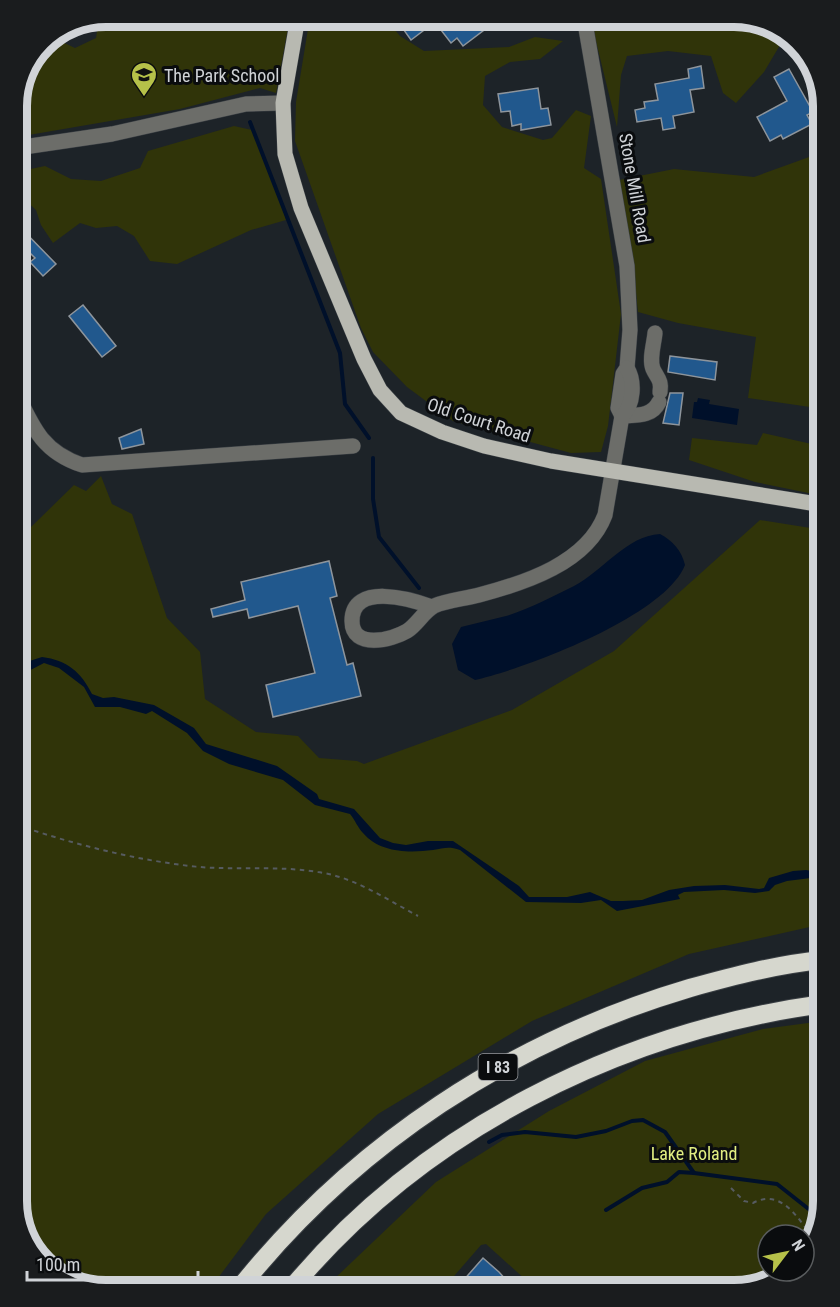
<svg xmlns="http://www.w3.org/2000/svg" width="840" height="1307" font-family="'Roboto Condensed',sans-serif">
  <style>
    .green { fill: #303409 }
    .water { fill: #00102a }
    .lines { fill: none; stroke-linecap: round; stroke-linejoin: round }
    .stream { stroke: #00102a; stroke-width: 4 }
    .building { fill: #21588d; stroke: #8e959c; stroke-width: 1.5 }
    .minor-casing { stroke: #3a3f44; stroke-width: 16 }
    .major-casing { stroke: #3a3f44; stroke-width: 16 }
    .highway-casing { stroke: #3a3f44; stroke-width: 20 }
    .path { stroke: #565b60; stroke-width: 2; stroke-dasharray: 4.5 4.5; stroke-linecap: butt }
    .minor { stroke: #6c6d69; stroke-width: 15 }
    .major { stroke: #b8b9b1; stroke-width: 15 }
    .highway { stroke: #d6d7ce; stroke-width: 18 }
    .labels { text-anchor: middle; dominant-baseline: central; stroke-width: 6; stroke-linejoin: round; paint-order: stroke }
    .shield { fill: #0a0c0e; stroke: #95979b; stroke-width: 1.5 }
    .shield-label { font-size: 16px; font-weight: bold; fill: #d0d3d7 }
    .poi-label { font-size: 18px; fill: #d0d3d7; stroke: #0a0c0e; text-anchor: start }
    .street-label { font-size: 18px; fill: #d0d3d7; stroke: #0a0c0e }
    .park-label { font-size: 18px; fill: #e1ee81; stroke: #0a0c0e }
    .rim { fill: none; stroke: #d0d3d7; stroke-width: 8 }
  </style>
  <rect width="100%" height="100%" fill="#1d2328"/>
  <!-- green -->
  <g class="green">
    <path d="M106,17h184l-14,76 -16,-5 -80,21 -163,28v-37l26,-58 11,-4 21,10 21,-10 3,-19z"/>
    <path d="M310,17h74l16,19 24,15 85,-4 26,-10 28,4 -23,18 -30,3 -25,14 -2,29 19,22 41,13 9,-2 24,-28 15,6 -7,52 17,11 20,135 -13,112 -7,26 -30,1 -118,-32 -46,-34 -34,-35 -12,-24 -66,-187 1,-39z"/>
    <path d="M590,17h30l6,8 34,-8h81l45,18 -22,37 -28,31 -13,-10 -12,-37 -43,-5 -41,5 -6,19 -4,52z"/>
    <path d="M823,108v292l-12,-2 -1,9 -62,-9 8,-61 -78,-14 -40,-11 -6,-59 -13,-73 55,-11 80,8 58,-21z"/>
    <path d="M234,126l18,4 27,61 7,29 -35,10 -74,34 -27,-3 -16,-25 -17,-10 -21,2 -16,-5 -27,20 -12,-18 -5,-15 -19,-18 4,-21 24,-5 26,13 30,2 39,-13 8,-17z"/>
    <path d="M823,400v96l-68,-14 -66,-22 3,-22 65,7 6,-12 53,12z"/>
    <path d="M101,476l11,28 20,10 35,104 33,34 5,47 51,33 42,4 21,22 38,3 7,3 148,-54 102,-59 146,-131 63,10v394l-134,30 -157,67 -154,93 -112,100 -57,76h-109l-44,-14 -30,-35 -9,-40v-669l13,-4 44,-43 12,6z"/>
    <path d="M823,1021v186l-14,44 -5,4v-20h-36v36h18l-12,10 -40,9h-197l-51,-46 -5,1 -33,38 5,7h-127l6,-9 104,-99 113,-71 96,-50 118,-32z"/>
  </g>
  <!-- water -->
  <g class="water">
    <path d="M698,398l12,2 -1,4 30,5 -2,16 -45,-7 2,-16h3z"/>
    <path d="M660,534c12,6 22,17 25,31 -20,51 -158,103 -210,115l-17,-10 -6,-26 9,-17c15,-4 30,-7 45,-11 23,-7 46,-19 68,-30 29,-15 52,-50 86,-52z"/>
    <path d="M42,657c25,3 39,15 50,37l11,4 11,-1 40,8 40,23 12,16 71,22 40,28 2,5 35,10 26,29 13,5 13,2 22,-4h25l66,45 10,11h38l23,-5 21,9h12l19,-1 27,-10 25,-4 31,-1 34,4 5,-1 5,-10 24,-7 13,-1 17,3v7l-12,-2 -24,3 -12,4 -6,6 -14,2 -31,-3 -40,2 -6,3 2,4 -63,12 -16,-11 -20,3 -55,-1 -66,-52c-11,-4 -16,-2 -27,0 -24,3 -53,3 -70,-17 -5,-5 -8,-13 -13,-19l-35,-9 -32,-25 -54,-16 -26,-13 -16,-18 -35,-22 -6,3 -26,-7h-25l-11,-20 -25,-19 -15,-5 -27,14v-12z"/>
  </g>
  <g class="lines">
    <!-- stream -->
    <g class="stream">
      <path d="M250,122l90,231 5,51 24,34"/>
      <path d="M373,458v41l6,38 40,51"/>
      <path d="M489,1142l13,-7 23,-3 51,5 30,-6 26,-10 11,-1 22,12 29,41"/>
      <path d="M606,1210l36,-22 25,-6 12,-10 15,1 83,11 43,34"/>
    </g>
  </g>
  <!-- building -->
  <g class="building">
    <path d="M403,17h24l5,7 -21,16 -10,-14 6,-5z"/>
    <path d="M440,17h40l8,10 -25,19 -6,-8 -6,5 -17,-22z"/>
    <path d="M513,17h25l-17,11z"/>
    <path d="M701,66l3,22 -14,2 4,22 -21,4 2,12 -12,2 -2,-12 -24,4 -2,-12 10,-2 -1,-6 14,-2 -3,-16 34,-6 -1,-9z"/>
    <path d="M789,69l24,43 -6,3 5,9 -29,15 -2,-4 -11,6 -13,-24 30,-16 -13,-24z"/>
    <path d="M538,88l3,21 7,-1 3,17 -30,5v-6l-9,2 -2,-15 -9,1 -3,-18z"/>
    <path d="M17,224l39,40 -13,12 -13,-14 5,-4 -18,-18z"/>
    <path d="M83,305l33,41 -14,11 -33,-41z"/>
    <path d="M670,356l47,6 -2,18 -47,-8z"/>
    <path d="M670,393h13l-4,32 -16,-2z"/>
    <path d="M141,429l3,15 -22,5 -3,-11z"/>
    <path d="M329,561l8,35 -7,2 17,67 6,-2 8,33 -88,21 -7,-32 49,-12 -17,-67 -49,12 -2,-9 -34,8 -2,-8 34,-9 -4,-18z"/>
    <path d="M483,1258l16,14 16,18h-44l-9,-8z"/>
  </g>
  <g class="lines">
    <defs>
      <g id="minor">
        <path d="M584,17l43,249 3,64 -3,38 -4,6 -5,34 4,8"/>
        <path d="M17,148l95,-14 134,-30 37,-1"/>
        <path d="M655,333c-1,11 -6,26 -2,36 4,9 9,11 7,23"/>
        <path d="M17,394c16,34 26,58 65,71l271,-19"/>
        <path d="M622,416c14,-1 30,1 37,-14"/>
        <path d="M432,607c-21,-8 -80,-25 -80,14 0,29 40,19 55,10 10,-6 17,-20 27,-25 13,-6 30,-7 45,-11 46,-12 108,-32 126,-80l17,-99c12,-11 13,-35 5,-48"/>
      </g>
      <path id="major" d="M298,17l-15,86 2,51 16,54 63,151 16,31 21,23 41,19 42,14 67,15 272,44"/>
      <g id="highway">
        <path d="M238,1290c116,-146 273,-249 452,-302 43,-12 89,-24 133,-28"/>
        <path d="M290,1290c132,-160 329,-258 533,-286"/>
      </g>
    </defs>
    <!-- minor casing -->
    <use href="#minor" class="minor-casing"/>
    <!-- major casing -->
    <use href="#major" class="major-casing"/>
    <!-- highway casing -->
    <use href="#highway" class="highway-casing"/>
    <!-- path -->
    <g class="path">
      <path d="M17,825c56,19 114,34 173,41 42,5 85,-1 128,6 36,5 68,27 100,44"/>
      <path d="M731,1188l13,13 9,2c28,-15 45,15 60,35"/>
    </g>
    <!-- minor -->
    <use href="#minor" class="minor"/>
    <!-- major -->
    <use href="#major" class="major"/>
    <!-- highway -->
    <use href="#highway" class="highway"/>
  </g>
  <!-- icons -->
  <defs>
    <symbol id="school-pin" viewBox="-11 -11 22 30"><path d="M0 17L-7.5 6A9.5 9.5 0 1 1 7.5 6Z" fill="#b6c149" stroke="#0a0c0e"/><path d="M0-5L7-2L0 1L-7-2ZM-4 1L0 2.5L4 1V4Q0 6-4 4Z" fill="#111"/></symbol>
  </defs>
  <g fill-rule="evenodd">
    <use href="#school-pin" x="129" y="60" width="30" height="40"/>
  </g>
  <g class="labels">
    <!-- shield labels -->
    <rect class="shield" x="478.5" y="1054" width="39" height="26" rx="4.5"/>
    <g class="shield-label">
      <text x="498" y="1067">I 83</text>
    </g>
    <!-- poi labels -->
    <g class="poi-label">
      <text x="164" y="75">The Park School</text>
    </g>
    <!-- street labels -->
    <g class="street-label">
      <text transform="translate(635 188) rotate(80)">Stone Mill Road</text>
      <text transform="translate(479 420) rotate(18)">Old Court Road</text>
    </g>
    <!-- park labels -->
    <g class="park-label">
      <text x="694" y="1153">Lake Roland</text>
    </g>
  </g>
  <!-- crop -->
  <path d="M0 0H840V1307H0ZM106 27H734A79 79 0 0 1 813 106V1201A79 79 0 0 1 734 1280H106A79 79 0 0 1 27 1201V106A79 79 0 0 1 106 27Z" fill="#1a1c1e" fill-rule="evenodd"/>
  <path class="rim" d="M106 27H734A79 79 0 0 1 813 106V1201A79 79 0 0 1 734 1280H106A79 79 0 0 1 27 1201V106A79 79 0 0 1 106 27Z"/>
  <!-- north arrow -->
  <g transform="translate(786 1253) rotate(58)"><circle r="28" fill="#0a0c0e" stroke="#595c5e" stroke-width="1.5"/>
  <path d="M0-4.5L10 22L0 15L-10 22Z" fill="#b6c149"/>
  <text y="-9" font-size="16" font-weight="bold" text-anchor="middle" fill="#d0d3d7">N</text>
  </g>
  <!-- scale -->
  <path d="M27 1271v9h171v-9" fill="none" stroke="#d0d3d7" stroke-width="3"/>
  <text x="36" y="1271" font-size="18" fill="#d0d3d7" stroke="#0a0c0e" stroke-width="4.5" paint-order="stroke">100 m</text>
</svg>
